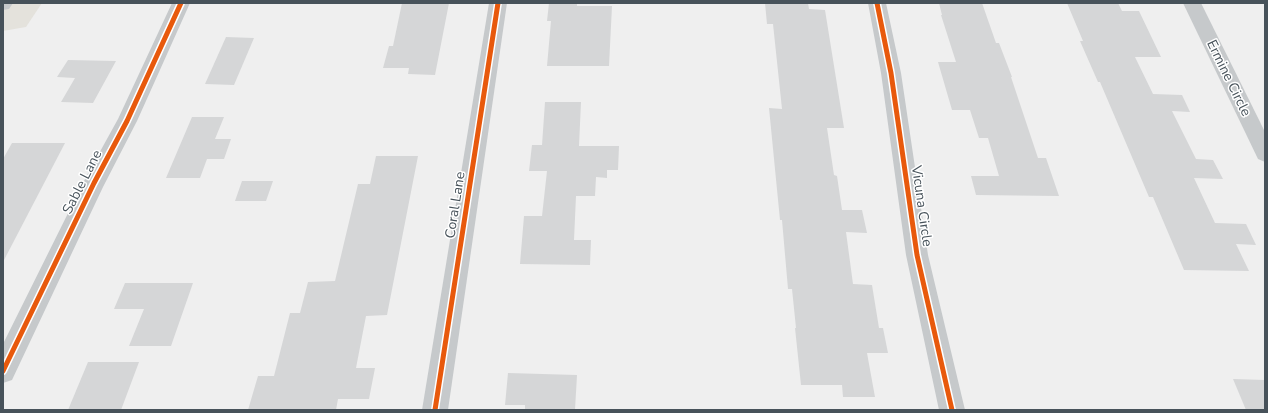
<svg xmlns="http://www.w3.org/2000/svg" width="1268" height="413" font-family="'Nunito Sans',sans-serif">
  <style>
    .commercial { fill: #e4e2dc }
    .building { fill: #d5d6d7 }
    .lines { fill: none; stroke-linecap: round; stroke-linejoin: round }
    .minor { fill: #c6c9cb; fill-rule: evenodd }
    .cycleway-casing { stroke: #fff; stroke-width: 8 }
    .cycleway { stroke: #e8590c; stroke-width: 5 }
    .labels { text-anchor: middle; dominant-baseline: central; stroke-width: 3; stroke-linejoin: round; paint-order: stroke }
    .street-label { font-size: 14px; fill: #47525a; stroke: #fff }
  </style>
  <rect width="100%" height="100%" fill="#efefef"/>
  <!-- commercial -->
  <path class="commercial" d="M3,3h39l-16,24 -23,4z"/>
  <!-- building -->
  <g class="building">
    <path d="M402,3h47l-14,72 -27,-1 1,-6h-26l6,-22h4z"/>
    <path d="M549,3h28v3h35l-3,60h-62l4,-45h-4z"/>
    <path d="M765,3h43l1,6 16,1 19,118h-17l7,47 3,1 5,34h20l5,23 -21,-1 7,52 19,1 7,43h4l5,25h-21l8,44h-32l-1,-12h-41l-6,-57h1l-4,-39h-4l-6,-69h-2l-11,-112 13,1 -9,-85h-6z"/>
    <path d="M939,3h43l14,40h3l13,34h-1l27,81h8l13,38 -83,-1 -5,-19h28l-11,-38h-9l-9,-28h-18l-14,-48h18l-15,-47h1z"/>
    <path d="M1067,3h51l4,8h17l22,46h-26l18,37 29,1 8,17 -18,-1 24,48 17,1 10,19 -29,-1 21,45 31,1 10,21 -20,-1 13,27 -65,-1 -31,-73h-4l-49,-115h-2l-18,-41h3z"/>
    <path d="M226,37l28,1 -20,47 -29,-1z"/>
    <path d="M68,60l48,1 -23,42 -32,-1 14,-24 -18,-1z"/>
    <path d="M545,102h36l-2,44h40l-1,24h-11v8l-11,-1 -1,19h-19l-2,44h17l-1,25 -70,-1 4,-48h18l5,-45h-18l3,-26h10z"/>
    <path d="M192,117h32l-9,22h16l-7,20h-17l-7,19h-34z"/>
    <path d="M12,143h53l-62,119v-103z"/>
    <path d="M376,156h42l-31,159 -21,1 -10,52h19l-6,31h-31l-2,11h-88l10,-34h16l16,-63h10l8,-31 27,-1 23,-97h12z"/>
    <path d="M242,181h31l-7,20h-31z"/>
    <path d="M125,283h68l-22,63h-42l15,-37h-30z"/>
    <path d="M88,362h51l-18,48h-53z"/>
    <path d="M508,373l69,2 -2,35h-50v-5h-20z"/>
    <path d="M1233,379l32,1v30h-19z"/>
  </g>
  <g class="lines">
    <!-- minor -->
    <g class="minor">
      <path d="M3,3h10l-4,6 -6,1z"/>
      <path d="M172,3h18l-53,118 -34,66 -91,193 -9,3v-39l83,-167 32,-58z"/>
      <path d="M489,3h18l-59,407h-26z"/>
      <path d="M868,3h18l15,70 27,182 37,155h-26l-33,-155 -25,-182z"/>
      <path d="M1183,3h18l64,129v30l-7,-3z"/>
    </g>
    <defs>
      <g id="cycleway">
        <path d="M877,3l14,70 26,182 35,155"/>
        <path d="M3,371l91,-188 33,-62 54,-118"/>
        <path d="M435,410l63,-407"/>
      </g>
    </defs>
    <!-- cycleway casing -->
    <use href="#cycleway" class="cycleway-casing"/>
    <!-- cycleway -->
    <use href="#cycleway" class="cycleway"/>
  </g>
  <g class="labels">
    <!-- street labels -->
    <g class="street-label">
      <text transform="translate(1229 78) rotate(64)">Ermine Circle</text>
      <text transform="translate(82 182) rotate(-63)">Sable Lane</text>
      <text transform="translate(455 205) rotate(-81)">Coral Lane</text>
      <text transform="translate(922 206) rotate(82)">Vicuna Circle</text>
    </g>
  </g>
  <!-- border -->
  <rect width="1268" height="413" fill="none" stroke="#47525a" stroke-width="8"/>
</svg>
